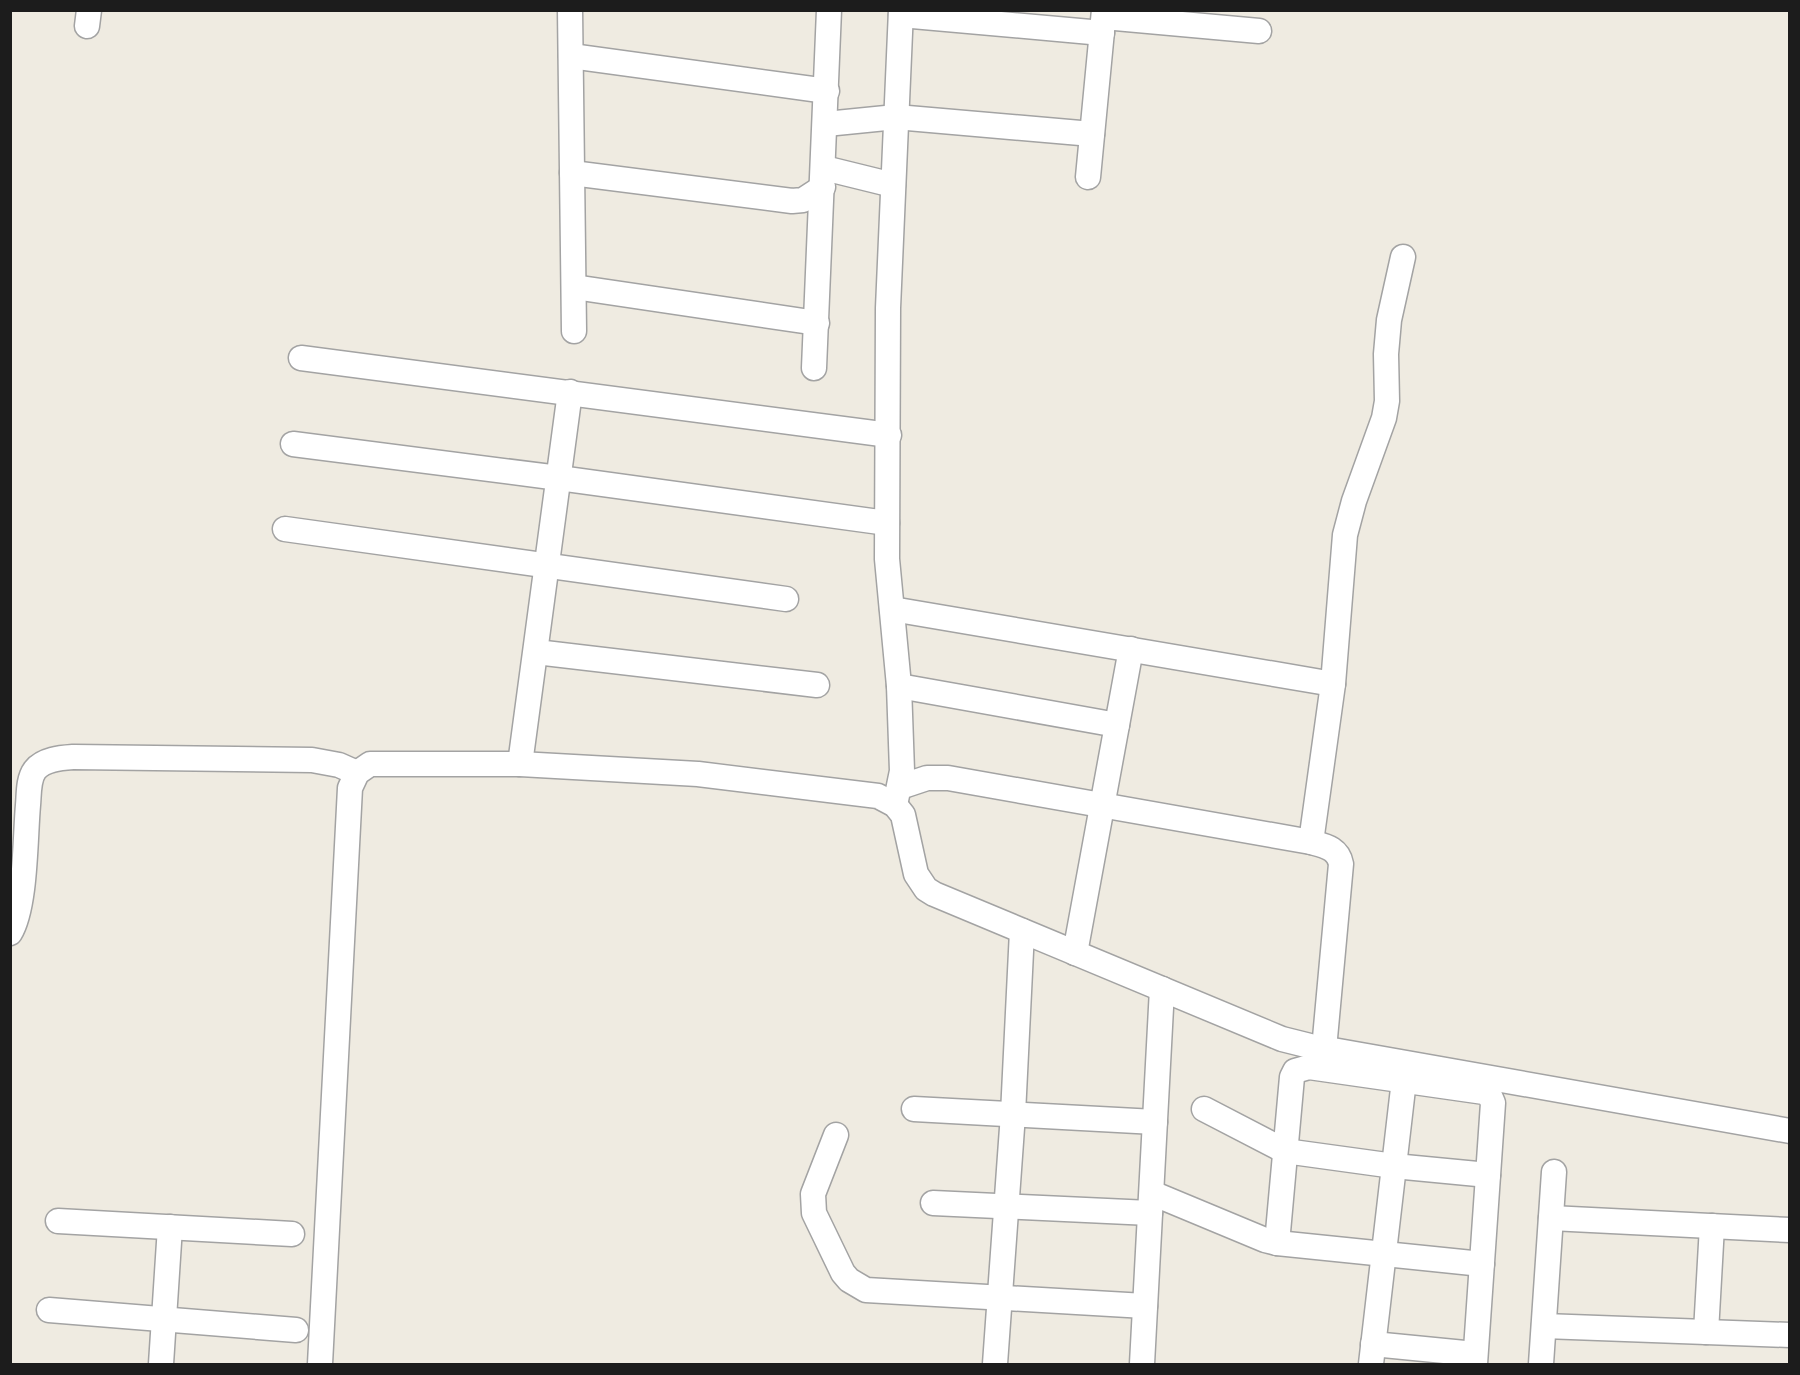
<svg xmlns="http://www.w3.org/2000/svg" width="1800" height="1375" font-family="Quicksand,sans-serif">
  <style>
    .lines { fill: none; stroke-linecap: round; stroke-linejoin: round }
    .minor-casing { stroke: #a3a3a3; stroke-width: 27 }
    .minor { stroke: #fff; stroke-width: 24 }
  </style>
  <rect width="100%" height="100%" fill="#efebe1"/>
  <g class="lines">
    <defs>
      <g id="minor">
        <path d="M570,10l4,321"/>
        <path d="M901,15l201,18"/>
        <path d="M1104,17l155,14"/>
        <path d="M87,26l2,-16"/>
        <path d="M571,56l256,35"/>
        <path d="M826,124l70,-7 196,17"/>
        <path d="M824,168l69,17"/>
        <path d="M572,173l220,28 11,-1 20,-13"/>
        <path d="M1088,177l16,-167"/>
        <path d="M574,287l243,36"/>
        <path d="M301,358l588,77"/>
        <path d="M814,368l15,-358"/>
        <path d="M293,444l266,34 328,45"/>
        <path d="M285,529l501,70"/>
        <path d="M892,609l441,75"/>
        <path d="M536,652l281,33"/>
        <path d="M899,686l218,39"/>
        <path d="M520,764l50,-372"/>
        <path d="M900,787l27,-9h21l363,64c14,4 27,6 30,22l-17,185"/>
        <path d="M895,805l7,-34 -3,-85 -12,-127 1,-251 13,-298"/>
        <path d="M1311,842l22,-158 12,-149 9,-34 30,-83 3,-17 -1,-47 3,-34 14,-63"/>
        <path d="M10,933c16,-26 15,-95 18,-128 1,-10 0,-26 7,-35 9,-11 26,-12 39,-13l238,3 27,5 18,8"/>
        <path d="M1075,953l56,-304"/>
        <path d="M914,1109l241,13"/>
        <path d="M1204,1109l81,42 109,15 94,9"/>
        <path d="M836,1135l-23,59 1,19 29,60 6,7 17,10 279,16"/>
        <path d="M1152,1193l113,47 12,3 205,21"/>
        <path d="M933,1203l217,10"/>
        <path d="M1551,1218l239,12"/>
        <path d="M58,1221l234,13"/>
        <path d="M1277,1243l15,-166 3,-6 14,-4 175,25 6,4 3,7 -18,261"/>
        <path d="M49,1310l247,20"/>
        <path d="M1544,1326l246,9"/>
        <path d="M1706,1332l6,-106"/>
        <path d="M1373,1344l102,10"/>
        <path d="M161,1364l9,-137"/>
        <path d="M320,1364l30,-576 7,-15 13,-9h150l178,10 180,22 17,9 8,10 13,59 10,15 8,5 348,145 28,7 480,85"/>
        <path d="M995,1364l18,-250 9,-183"/>
        <path d="M1142,1364l20,-375"/>
        <path d="M1371,1364l33,-284"/>
        <path d="M1541,1364l13,-192"/>
      </g>
    </defs>
    <!-- minor casing -->
    <use href="#minor" class="minor-casing"/>
    <!-- minor -->
    <use href="#minor" class="minor"/>
  </g>
  <!-- border -->
  <rect width="1800" height="1375" fill="none" stroke="#1c1c1c" stroke-width="24"/>
</svg>
